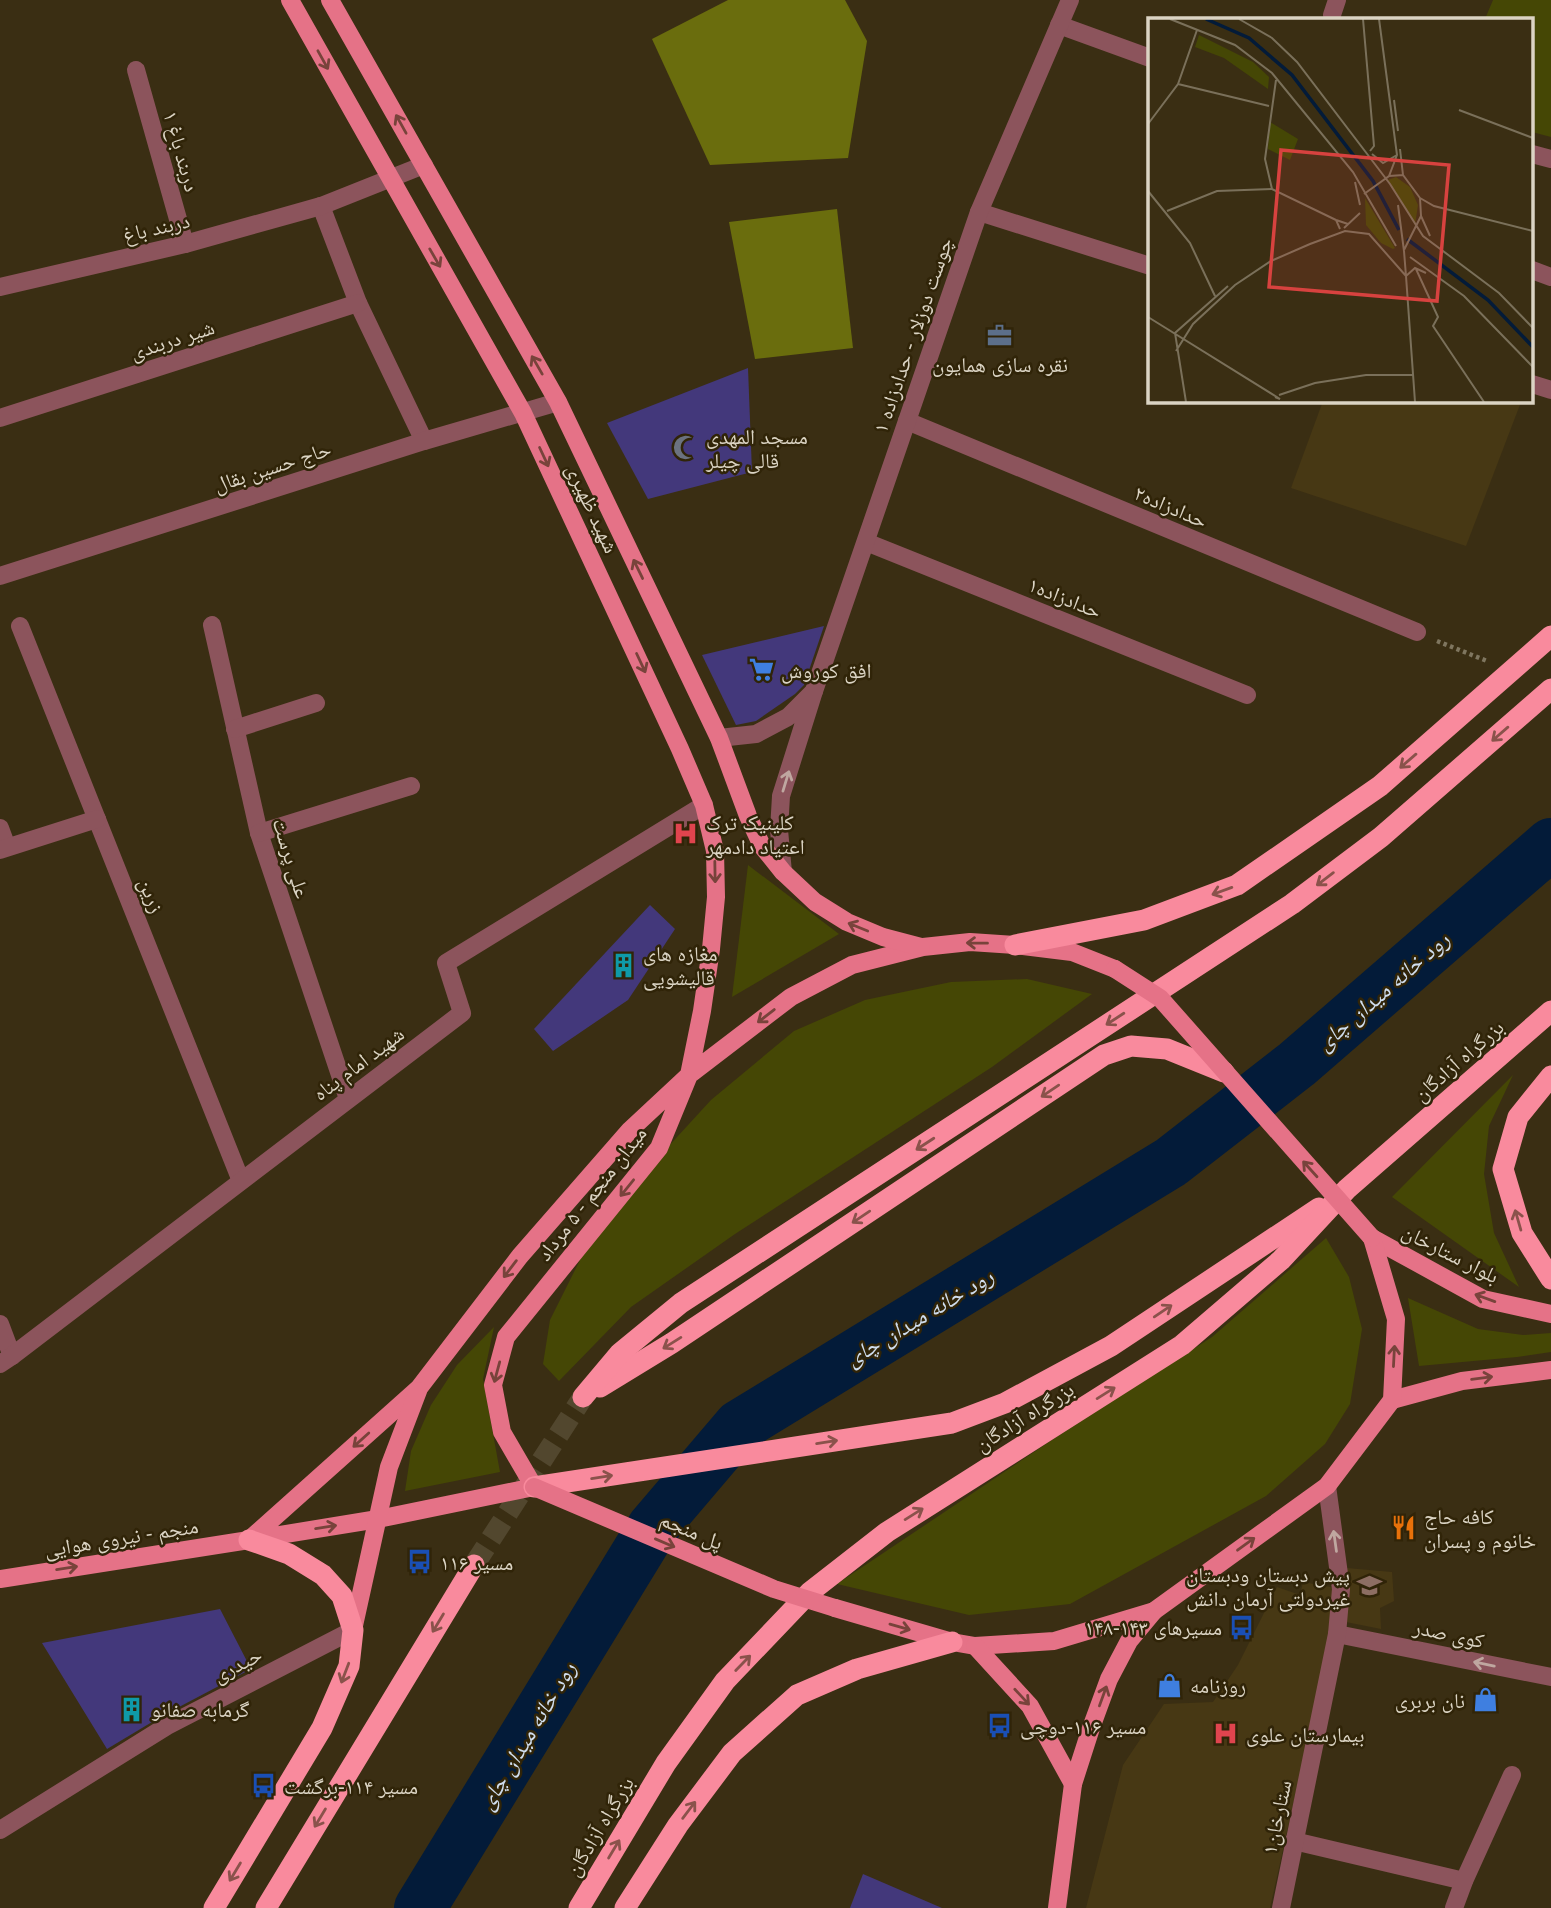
<svg xmlns="http://www.w3.org/2000/svg" width="1551" height="1908" font-family="'Open Sans','Noto Naskh Arabic',sans-serif">
  <style>
    .built { fill: #473814 }
    .green { fill: #454705 }
    .forest { fill: #6a6d0d }
    .lines { fill: none; stroke-linecap: round; stroke-linejoin: round }
    .river { stroke: #031b39; stroke-width: 52 }
    .building { fill: #43387b }
    .highway-tunnel { stroke: #52472e; stroke-width: 21; stroke-dasharray: 21 10; stroke-linecap: butt }
    .path { stroke: #7f765f; stroke-width: 4.5; stroke-dasharray: 3.5 3.5; stroke-linecap: butt }
    .minor { stroke: #8c545c; stroke-width: 18 }
    .major { stroke: #e57287; stroke-width: 18 }
    .highway { stroke: #f98a9d; stroke-width: 21 }
    .major-bridge { stroke: #e57287; stroke-width: 18 }
    .oneway { stroke: #78433b }
    .oneway2 { stroke: #8a524b }
    .oneway3 { stroke: #bfa7a0 }
    .labels { text-anchor: middle; dominant-baseline: central; stroke-width: 5; stroke-linejoin: round; paint-order: stroke }
    .street-label { font-size: 21px; fill: #dbd4c4; stroke: #302408 }
    .poi-label { font-size: 21px; fill: #dbd4c4; stroke: #302408; text-anchor: start }
    .water-label { font-size: 23px; font-style: italic; fill: #cfddee; stroke: #302408 }
    .inset-river { fill: none; stroke: #031b39; stroke-width: 3.5 }
    .inset-road { fill: none; stroke: #7a705a; stroke-width: 2 }
    .view { fill: #d7423f; fill-opacity: 0.15; stroke: #d7423f; stroke-width: 3.5 }
    .inset-edge { fill: none; stroke: #dbd4c4; stroke-width: 3.5 }
  </style>
  <rect width="100%" height="100%" fill="#3a2e13"/>
  <!-- built -->
  <g class="built">
    <path d="M1323,401l198,1 -55,144 -175,-58z"/>
    <path d="M1347,1568l45,4 2,29 -14,7 1,21 -35,-7z"/>
    <path d="M1303,1582l38,7 -71,319h-184l37,-143 41,-61 49,-2 25,-37 39,-78 23,8z"/>
  </g>
  <!-- green -->
  <g class="green">
    <path d="M1493,0h58v137l-19,-5v-113h-47z"/>
    <path d="M748,865l91,69 -107,63z"/>
    <path d="M1027,979l65,15 -100,73 -257,167 -104,73 -72,74 -16,-17 7,-44 49,-98 112,-122 83,-69 71,-31 86,-18z"/>
    <path d="M1513,1075l-24,51 -5,48 10,59 25,54 -127,-90z"/>
    <path d="M1326,1238l23,39 13,52 -12,75 -25,40 -59,52 -196,108 -101,11 -132,-31 218,-146 157,-101z"/>
    <path d="M1408,1298l70,31 45,6 28,-2v19l-34,5 -98,9z"/>
    <path d="M494,1327l-11,52 17,93 -95,19 6,-40 20,-46 26,-40z"/>
  </g>
  <!-- forest -->
  <g class="forest">
    <path d="M728,0h117l22,41 -19,117 -138,7 -58,-126z"/>
    <path d="M837,209l16,139 -98,11 -26,-137z"/>
  </g>
  <g class="lines">
    <!-- river -->
    <path class="river" d="M420,1908l233,-381 86,-101 432,-264 126,-98 254,-220"/>
  </g>
  <!-- building -->
  <g class="building">
    <path d="M748,368l4,104 -104,27 -41,-76z"/>
    <path d="M824,626l-20,59 -9,9 -39,27 -20,4 -34,-70z"/>
    <path d="M650,905l25,24 -47,71 -75,51 -19,-22z"/>
    <path d="M220,1609l31,60 -89,47 -55,33 -65,-106z"/>
    <path d="M863,1874l79,34h-92z"/>
  </g>
  <g class="lines">
    <!-- highway-tunnel -->
    <path class="highway-tunnel" d="M474,1565l109,-168"/>
    <!-- path -->
    <path class="path" d="M1437,641l50,20"/>
    <!-- minor -->
    <g class="minor">
      <path d="M1332,15l5,-15"/>
      <path d="M1059,25l91,33"/>
      <path d="M136,70l49,174"/>
      <path d="M1532,154l19,5"/>
      <path d="M321,206l37,97 66,138"/>
      <path d="M979,212l171,54"/>
      <path d="M1532,270l19,7"/>
      <path d="M0,287l185,-43 136,-38 103,-41"/>
      <path d="M1532,384l19,6"/>
      <path d="M0,418l358,-115"/>
      <path d="M907,421l510,211"/>
      <path d="M866,542l381,153"/>
      <path d="M0,576l424,-135 134,-39"/>
      <path d="M212,625l47,208 89,266"/>
      <path d="M20,626l221,555"/>
      <path d="M814,691l165,-479 91,-212"/>
      <path d="M235,729l81,-26"/>
      <path d="M719,738l37,-4 32,-17 26,-26 -33,105 -2,34 4,42"/>
      <path d="M0,828l7,19"/>
      <path d="M259,833l152,-47"/>
      <path d="M0,850l97,-31"/>
      <path d="M0,1324l12,32"/>
      <path d="M0,1364l12,-8 450,-343 -16,-50 258,-158"/>
      <path d="M1337,1634l214,43"/>
      <path d="M0,1830l167,-104 186,-96"/>
      <path d="M1294,1841l170,40"/>
      <path d="M1281,1908l56,-274 4,-45 -14,-103"/>
      <path d="M1454,1908l10,-27 48,-106"/>
    </g>
    <!-- major -->
    <g class="major">
      <path d="M290,0l233,413 157,336 24,56 11,46 1,46 -5,52 -9,62 -13,64 -59,55 -110,126 -101,132 -170,152 129,-21 156,-32 -32,-55 -9,-47 13,-48 153,-189 30,-73 102,-78 61,-32 71,-18 47,-5 45,3 57,7 43,17"/>
      <path d="M330,0l228,402 161,336 29,78 14,30 21,26 32,30 32,20 36,15 38,10"/>
      <path d="M1372,1238l111,61 68,15"/>
      <path d="M1392,1400l70,-19 89,-11"/>
      <path d="M0,1579l249,-39"/>
      <path d="M835,1608l117,34 23,4 79,-5 100,-30 173,-125 65,-86 4,-81 -24,-81"/>
      <path d="M353,1630l36,-163 29,-76"/>
      <path d="M975,1646l55,60 43,78"/>
      <path d="M1057,1908l16,-124 18,-56 18,-49 20,-38 25,-30"/>
    </g>
    <!-- highway -->
    <g class="highway">
      <path d="M1015,945l129,-25 93,-35 143,-99 171,-150"/>
      <path d="M1551,1076l-33,41 -15,52 19,64 29,46"/>
      <path d="M600,1387l72,-44 432,-288 27,-9 36,3 57,23"/>
      <path d="M583,1397l37,-44 61,-50 611,-399 89,-67 170,-148"/>
      <path d="M534,1487l418,-64 53,-20 106,-57 208,-138"/>
      <path d="M214,1908l108,-180 27,-62 4,-36 -11,-34 -19,-21 -34,-21 -40,-14"/>
      <path d="M266,1908l208,-343"/>
      <path d="M579,1908l87,-145 59,-82 85,-89 77,-60 295,-187 99,-85 66,-71 204,-178"/>
      <path d="M625,1908l53,-83 54,-72 65,-58 60,-26 95,-27"/>
    </g>
    <!-- major-bridge -->
    <g class="major-bridge">
      <path d="M1115,969l45,29 212,240"/>
      <path d="M534,1487l240,102 61,19"/>
    </g>
  </g>
  <!-- one-way arrows -->
  <defs><path id="oneway-shaft" d="M-6 0H5M1.5-3L5.5 0L1.5 3" fill="none" stroke-width="1.6" stroke-linecap="round" stroke-linejoin="round" transform="scale(1.75)"/></defs>
  <g class="oneway">
    <use href="#oneway-shaft" transform="translate(323 60) rotate(61)"/>
    <use href="#oneway-shaft" transform="translate(401 124) rotate(-119)"/>
    <use href="#oneway-shaft" transform="translate(435 258) rotate(60)"/>
    <use href="#oneway-shaft" transform="translate(537 365) rotate(-120)"/>
    <use href="#oneway-shaft" transform="translate(544 457) rotate(65)"/>
    <use href="#oneway-shaft" transform="translate(638 569) rotate(-116)"/>
    <use href="#oneway-shaft" transform="translate(641 663) rotate(65)"/>
    <use href="#oneway-shaft" transform="translate(715 872) rotate(89)"/>
    <use href="#oneway-shaft" transform="translate(858 927) rotate(-158)"/>
    <use href="#oneway-shaft" transform="translate(977 943) rotate(-179)"/>
    <use href="#oneway-shaft" transform="translate(766 1016) rotate(142)"/>
    <use href="#oneway-shaft" transform="translate(1310 1169) rotate(-132)"/>
    <use href="#oneway-shaft" transform="translate(627 1188) rotate(129)"/>
    <use href="#oneway-shaft" transform="translate(510 1269) rotate(127)"/>
    <use href="#oneway-shaft" transform="translate(1485 1298) rotate(-160)"/>
    <use href="#oneway-shaft" transform="translate(1394 1356) rotate(-87)"/>
    <use href="#oneway-shaft" transform="translate(497 1372) rotate(105)"/>
    <use href="#oneway-shaft" transform="translate(1482 1378) rotate(-7)"/>
    <use href="#oneway-shaft" transform="translate(361 1440) rotate(138)"/>
    <use href="#oneway-shaft" transform="translate(326 1527) rotate(-9)"/>
    <use href="#oneway-shaft" transform="translate(665 1543) rotate(23)"/>
    <use href="#oneway-shaft" transform="translate(1246 1544) rotate(-36)"/>
    <use href="#oneway-shaft" transform="translate(67 1568) rotate(-9)"/>
    <use href="#oneway-shaft" transform="translate(900 1627) rotate(16)"/>
    <use href="#oneway-shaft" transform="translate(1103 1696) rotate(-70)"/>
    <use href="#oneway-shaft" transform="translate(1022 1697) rotate(47)"/>
  </g>
  <g class="oneway2">
    <use href="#oneway-shaft" transform="translate(1500 734) rotate(139)"/>
    <use href="#oneway-shaft" transform="translate(1408 761) rotate(139)"/>
    <use href="#oneway-shaft" transform="translate(1325 879) rotate(143)"/>
    <use href="#oneway-shaft" transform="translate(1222 891) rotate(160)"/>
    <use href="#oneway-shaft" transform="translate(1115 1019) rotate(147)"/>
    <use href="#oneway-shaft" transform="translate(1050 1091) rotate(146)"/>
    <use href="#oneway-shaft" transform="translate(925 1144) rotate(147)"/>
    <use href="#oneway-shaft" transform="translate(861 1217) rotate(146)"/>
    <use href="#oneway-shaft" transform="translate(1518 1220) rotate(-106)"/>
    <use href="#oneway-shaft" transform="translate(1163 1311) rotate(-34)"/>
    <use href="#oneway-shaft" transform="translate(672 1343) rotate(148)"/>
    <use href="#oneway-shaft" transform="translate(1106 1393) rotate(-32)"/>
    <use href="#oneway-shaft" transform="translate(827 1442) rotate(-9)"/>
    <use href="#oneway-shaft" transform="translate(602 1477) rotate(-9)"/>
    <use href="#oneway-shaft" transform="translate(914 1514) rotate(-32)"/>
    <use href="#oneway-shaft" transform="translate(438 1623) rotate(121)"/>
    <use href="#oneway-shaft" transform="translate(743 1663) rotate(-46)"/>
    <use href="#oneway-shaft" transform="translate(345 1673) rotate(111)"/>
    <use href="#oneway-shaft" transform="translate(689 1810) rotate(-53)"/>
    <use href="#oneway-shaft" transform="translate(320 1818) rotate(121)"/>
    <use href="#oneway-shaft" transform="translate(614 1849) rotate(-59)"/>
    <use href="#oneway-shaft" transform="translate(235 1872) rotate(121)"/>
  </g>
  <g class="oneway3">
    <use href="#oneway-shaft" transform="translate(786 781) rotate(-73)"/>
    <use href="#oneway-shaft" transform="translate(1335 1541) rotate(-98)"/>
    <use href="#oneway-shaft" transform="translate(1484 1664) rotate(-168)"/>
  </g>
  <!-- icons -->
  <defs>
    <symbol id="office-bare" viewBox="-9 -9 18 18"><path d="M-6-3h4V-5.5h4V-3h4V5H-6ZM-1-4.5V-3h2v-1.5ZM-6 0V1H6V0Z" fill="#5c6f8a" stroke="#302408" stroke-width="2.5" paint-order="stroke"/></symbol>
    <symbol id="mosque-bare" viewBox="-9 -9 18 18"><path d="M3.5-4.9A6 6 0 1 0 3.5 4.9A5 5 0 1 1 3.5-4.9Z" fill="#6b7280" stroke="#302408" stroke-width="2.5" paint-order="stroke"/></symbol>
    <symbol id="supermarket-bare" viewBox="-9 -9 18 18"><path d="M-6-5.5h2.5l.6 2H6L4.5 2H-2.5L-4.4-4H-6ZM-1.5 3.2a1.3 1.3 0 1 0 .1 0ZM3 3.2a1.3 1.3 0 1 0 .1 0Z" fill="#3f7fe0" stroke="#302408" stroke-width="2.5" paint-order="stroke"/></symbol>
    <symbol id="hospital-bare" viewBox="-9 -9 18 18"><path d="M-5-5h3v3.5h4V-5h3V5h-3V1.5h-4V5h-3Z" fill="#e0444e" stroke="#302408" stroke-width="2.5" paint-order="stroke"/></symbol>
    <symbol id="building-bare" viewBox="-9 -9 18 18"><path d="M-4-6H4V6H1V3H-1V6H-4ZM-2.5-4.3h1.7v1.8h-1.7ZM.8-4.3h1.7v1.8H.8ZM-2.5-1h1.7V.8h-1.7ZM.8-1h1.7V.8H.8Z" fill="#0f9aa8" stroke="#302408" stroke-width="2.5" paint-order="stroke"/></symbol>
    <symbol id="restaurant-bare" viewBox="-9 -9 18 18"><path d="M-5-6h1v4h1v-4h1v4h1v-4h1v5L-1.5 .5V6h-2V.5L-5-1ZM5-6V6H3V1.5H1.5Q1.5-4 5-6Z" fill="#e8710a" stroke="#302408" stroke-width="2.5" paint-order="stroke"/></symbol>
    <symbol id="bus-bare" viewBox="-9 -9 18 18"><path d="M-5-6H5V4H4V6H2V4H-2V6H-4V4H-5ZM-3.5-4V0h7V-4ZM-3.5 1.2v1.5H-2V1.2ZM2 1.2v1.5H3.5V1.2Z" fill="#1a4fb4" stroke="#302408" stroke-width="2.5" paint-order="stroke"/></symbol>
    <symbol id="school-bare" viewBox="-9 -9 18 18"><path d="M0-5L7-2L0 1L-7-2ZM-4 1L0 2.5L4 1V4Q0 6-4 4Z" fill="#8d6e63" stroke="#302408" stroke-width="2.5" paint-order="stroke"/></symbol>
    <symbol id="shop-bare" viewBox="-9 -9 18 18"><path d="M-5-2.5h2.3a2.7 3.5 0 0 1 5.4 0H5L5.5 6h-11ZM-1.5-2.5h3a1.5 2.3 0 0 0-3 0Z" fill="#3f7fe0" stroke="#302408" stroke-width="2.5" paint-order="stroke"/></symbol>
  </defs>
  <g fill-rule="evenodd">
    <use href="#office-bare" x="982" y="318" width="35" height="35"/>
    <use href="#mosque-bare" x="668" y="430" width="35" height="35"/>
    <use href="#supermarket-bare" x="744" y="652" width="35" height="35"/>
    <use href="#hospital-bare" x="668" y="816" width="35" height="35"/>
    <use href="#building-bare" x="606" y="948" width="35" height="35"/>
    <use href="#restaurant-bare" x="1386" y="1510" width="35" height="35"/>
    <use href="#bus-bare" x="402" y="1544" width="35" height="35"/>
    <use href="#school-bare" x="1352" y="1568" width="35" height="35"/>
    <use href="#bus-bare" x="1224" y="1610" width="35" height="35"/>
    <use href="#shop-bare" x="1152" y="1668" width="35" height="35"/>
    <use href="#shop-bare" x="1468" y="1682" width="35" height="35"/>
    <use href="#building-bare" x="114" y="1692" width="35" height="35"/>
    <use href="#bus-bare" x="982" y="1708" width="35" height="35"/>
    <use href="#hospital-bare" x="1208" y="1716" width="35" height="35"/>
    <use href="#bus-bare" x="246" y="1768" width="35" height="35"/>
  </g>
  <g class="labels">
    <!-- street labels -->
    <g class="street-label">
      <text transform="translate(182 151) rotate(74)">دربند باغ ۱</text>
      <text transform="translate(156 227) rotate(-13)">دربند باغ</text>
      <text transform="translate(912 335) rotate(-71)">چوست دوزلار - حدادزاده ۱</text>
      <text transform="translate(172 339) rotate(-18)">شیر دربندی</text>
      <text transform="translate(272 466) rotate(-18)">حاج حسین بقال</text>
      <text transform="translate(1171 506) rotate(23)">حدادزاده۲</text>
      <text transform="translate(593 508) rotate(65)">شهید ظهیری</text>
      <text transform="translate(1065 597) rotate(22)">حدادزاده۱</text>
      <text transform="translate(292 858) rotate(73)">علی پرست</text>
      <text transform="translate(152 895) rotate(68)">زرین</text>
      <text transform="translate(1458 1060) rotate(-41)">بزرگراه آزادگان</text>
      <text transform="translate(358 1063) rotate(-37)">شهید امام پناه</text>
      <text transform="translate(591 1193) rotate(-52)">میدان منجم - ۵ مرداد</text>
      <text transform="translate(1451 1253) rotate(27)">بلوار ستارخان</text>
      <text transform="translate(1024 1416) rotate(-32)">بزرگراه آزادگان</text>
      <text transform="translate(692 1530) rotate(23)">پل منجم</text>
      <text transform="translate(121 1537) rotate(-9)">منجم - نیروی هوایی</text>
      <text transform="translate(1449 1633) rotate(12)">کوی صدر</text>
      <text transform="translate(237 1664) rotate(-27)">حیدری</text>
      <text transform="translate(1276 1817) rotate(-78)">ستارخان۱</text>
      <text transform="translate(599 1826) rotate(-59)">بزرگراه آزادگان</text>
    </g>
    <!-- poi labels -->
    <g class="poi-label">
      <text x="1000" y="364" text-anchor="middle">نقره سازی همایون</text>
      <text x="706" y="436">مسجد المهدی<tspan x="706" dy="24">قالی چیلر</tspan></text>
      <text x="781" y="670">افق کوروش</text>
      <text x="706" y="822">کلینیک ترک<tspan x="706" dy="24">اعتیاد دادمهر</tspan></text>
      <text x="643" y="953">مغازه های<tspan x="643" dy="24">قالیشویی</tspan></text>
      <text x="1424" y="1516">کافه حاج‌<tspan x="1424" dy="24">خانوم‌ و پسران</tspan></text>
      <text x="440" y="1562">مسیر ۱۱۶</text>
      <text x="1350" y="1574" text-anchor="end">پیش دبستان ودبستان<tspan x="1350" dy="24">غیردولتی آرمان دانش</tspan></text>
      <text x="1222" y="1627" text-anchor="end">مسیرهای ۱۴۳-۱۴۸</text>
      <text x="1190" y="1685">روزنامه</text>
      <text x="1465" y="1700" text-anchor="end">نان بربری</text>
      <text x="151" y="1709">گرمابه صفانو</text>
      <text x="1020" y="1726">مسیر ۱۱۶-دوچی</text>
      <text x="1246" y="1734">بیمارستان علوی</text>
      <text x="284" y="1786">مسیر ۱۱۴-برگشت</text>
    </g>
    <!-- water labels -->
    <g class="water-label">
      <text transform="translate(1382 990) rotate(-41)">رود خانه میدان چای</text>
      <text transform="translate(919 1316) rotate(-31)">رود خانه میدان چای</text>
      <text transform="translate(526 1735) rotate(-59)">رود خانه میدان چای</text>
    </g>
  </g>
  <!-- overview -->
  <g transform="translate(1148 18)">
    <rect width="385" height="385" fill="#3a2e13"/>
    <path d="M51,17l54,27 16,15 -1,12 -44,-31 -29,-11zM122,104l28,17 -8,21 -22,-11zM248,159l14,10 8,18 -3,20 -27,-45zM217,180l30,50 -2,1 -12,-6 -15,-18z" fill="#454705"/>
    <path class="inset-river" d="M58,1l43,19 43,37 81,106 26,49M259,221l81,61 45,47"/>
    <path class="inset-road" d="M22,1l65,26 37,28 81,99 43,74M91,1l33,19 25,24 93,122 33,52 76,57 34,35M215,1l11,127 -4,5M30,66l91,22M246,82l4,31M311,92l74,28M0,106l30,-40 19,-54M252,131l3,26M224,136l11,9 14,-8M241,158l14,-1 17,23 1,18 -17,34M207,164l5,23M124,171l-7,-30 11,-79M0,173l42,52 25,53M216,176l25,-18 8,-21 -18,-136M272,180l14,8 99,25M250,187l6,46M19,193l50,-20 55,-2 64,31M273,198l9,20M196,210l16,-15M192,211l-4,-9 12,4M262,239l54,39 69,71M268,251l22,48 -5,9 51,76M258,258l9,126M258,258l9,-8 11,5M0,299l132,82 -5,-2M28,333l17,-27 42,-39 36,-24 39,-17 35,-13 24,3 37,42 -2,-25M131,377l36,-12 51,-8h47M38,384l-11,-69 53,-47"/>
    <path class="view" d="M133,132l168,15 -12,136 -168,-14z"/>
    <rect width="385" height="385" class="inset-edge"/>
  </g>
</svg>
